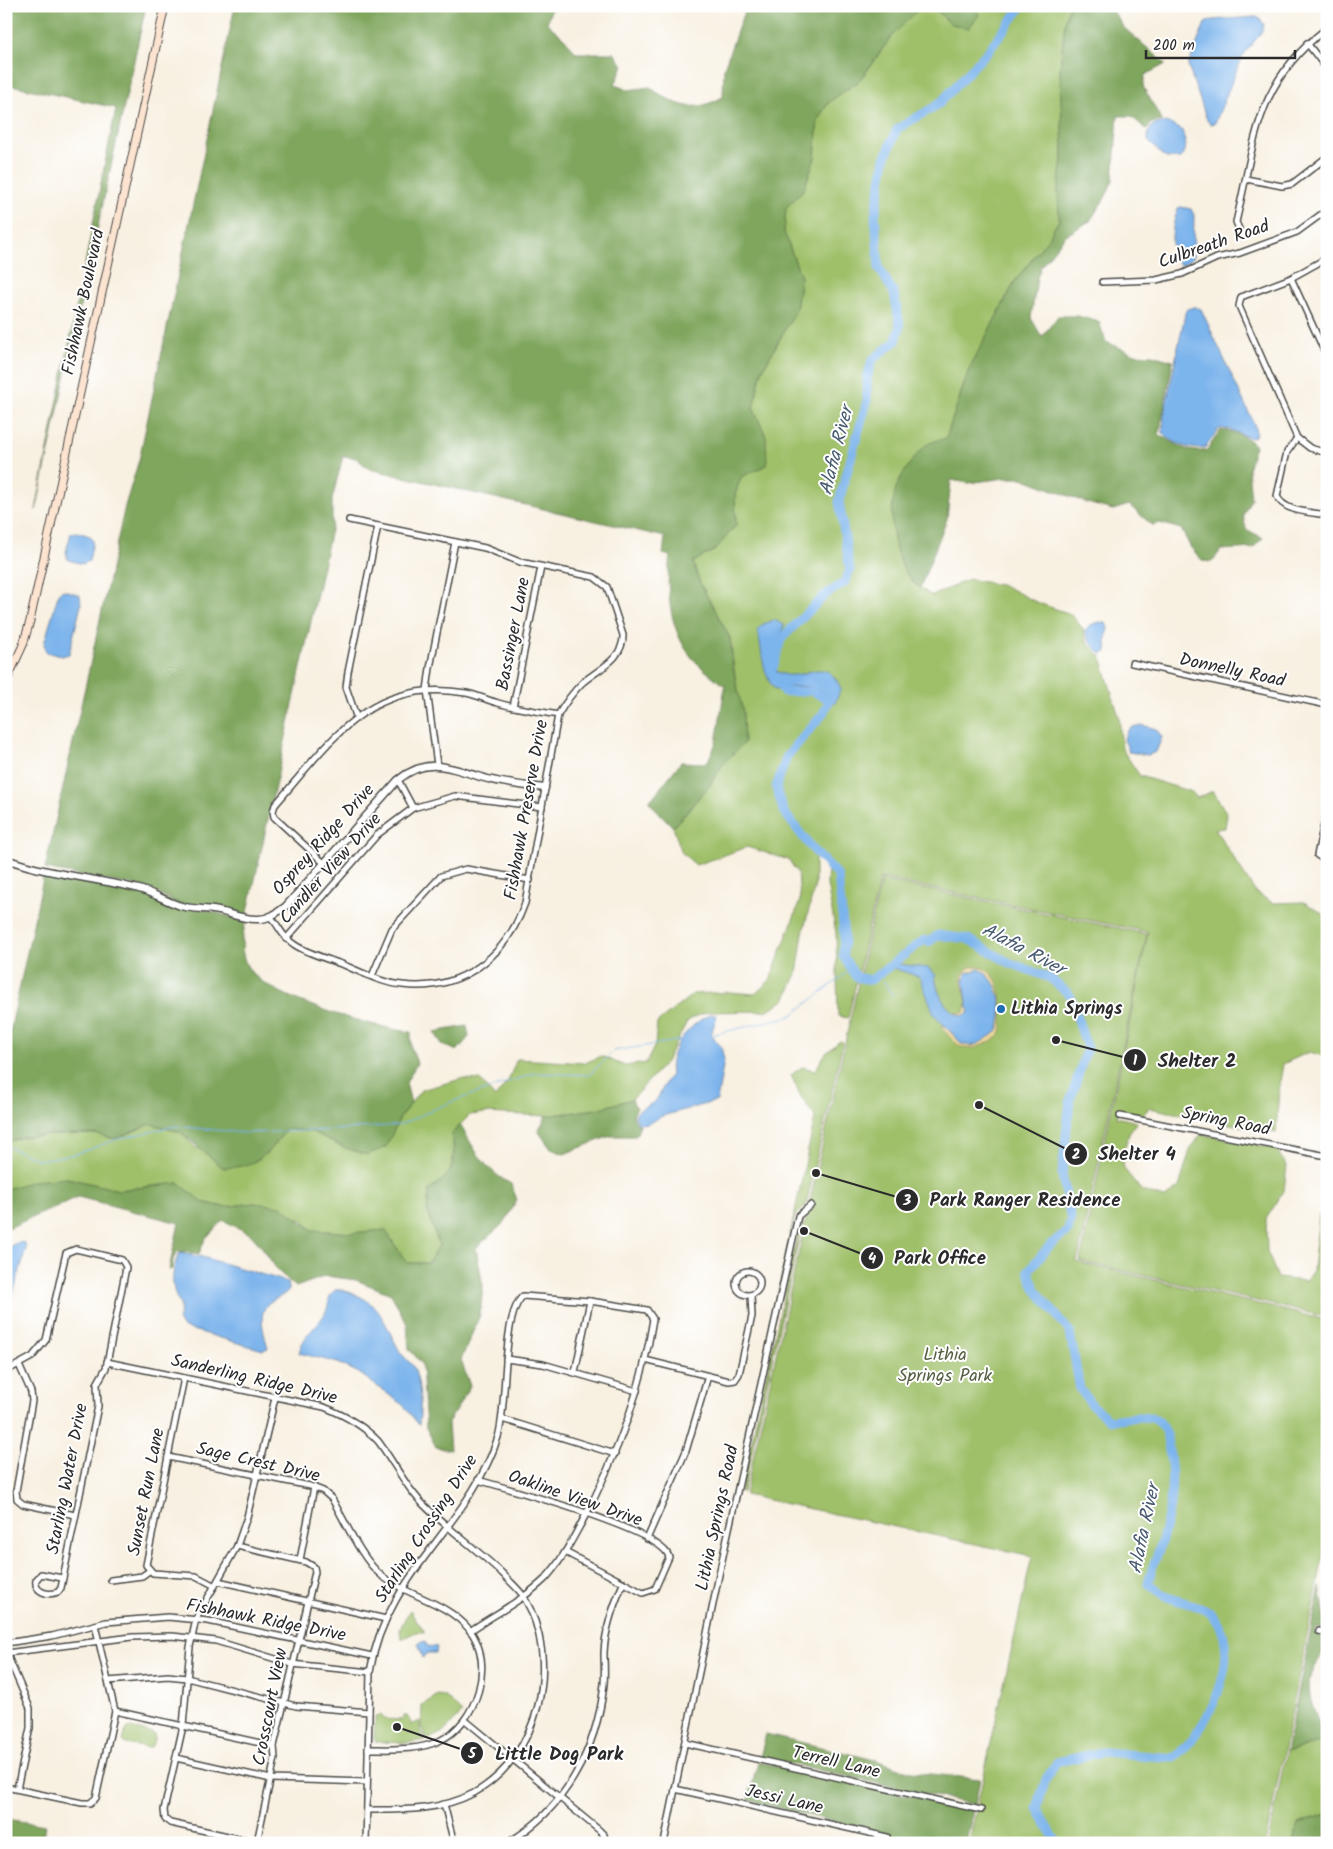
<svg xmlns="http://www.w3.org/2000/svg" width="1333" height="1849" font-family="Kalam,sans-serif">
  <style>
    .green { fill: #9fc069; stroke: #65764a; fill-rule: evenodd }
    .forest { fill: #7fa65d; stroke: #556844 }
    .sand { fill: #eeda9e; stroke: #8c8264 }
    .water { fill: #7cb4ec; stroke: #54708c }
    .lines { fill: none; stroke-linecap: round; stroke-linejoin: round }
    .stream { stroke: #7cb4ec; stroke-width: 1 }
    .river { stroke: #7cb4ec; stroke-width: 9 }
    .minor-casing { stroke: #4a4946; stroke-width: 8 }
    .tertiary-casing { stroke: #4a4946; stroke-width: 9 }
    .secondary-casing { stroke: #4a4946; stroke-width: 9 }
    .minor { stroke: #fff; stroke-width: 5 }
    .tertiary { stroke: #fff; stroke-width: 6 }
    .secondary { stroke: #fde4d1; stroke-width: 7 }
    .poi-dot { fill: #1f6fb2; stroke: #fff; stroke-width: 2 }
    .labels { text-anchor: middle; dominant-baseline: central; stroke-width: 4; stroke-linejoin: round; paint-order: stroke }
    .street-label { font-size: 18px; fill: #2b2b2b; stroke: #fff }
    .poi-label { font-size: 18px; font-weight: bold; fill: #2b2b2b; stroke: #fff; text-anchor: start }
    .park-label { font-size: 18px; fill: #545f41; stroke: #fff }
    .water-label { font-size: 19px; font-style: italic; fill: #475b6f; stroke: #fff }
    .leader { fill: none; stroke: #2b2b2b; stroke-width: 2 }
    .callout-dot { fill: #2b2b2b; stroke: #fff; stroke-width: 2 }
    .mark-label { font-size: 15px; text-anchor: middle; font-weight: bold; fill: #fff }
    .callout-label { font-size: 19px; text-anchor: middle; font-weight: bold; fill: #2b2b2b; stroke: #fff; stroke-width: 4; stroke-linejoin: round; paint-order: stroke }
  </style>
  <rect width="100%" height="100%" fill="#fff"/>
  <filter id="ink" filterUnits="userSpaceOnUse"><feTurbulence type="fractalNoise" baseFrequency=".02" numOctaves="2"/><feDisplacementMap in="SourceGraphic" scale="10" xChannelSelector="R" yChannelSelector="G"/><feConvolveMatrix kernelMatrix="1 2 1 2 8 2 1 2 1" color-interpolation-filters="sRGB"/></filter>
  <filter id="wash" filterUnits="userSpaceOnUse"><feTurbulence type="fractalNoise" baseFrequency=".0096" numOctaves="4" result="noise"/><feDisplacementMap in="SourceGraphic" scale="20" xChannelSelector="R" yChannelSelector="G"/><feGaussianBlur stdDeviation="1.12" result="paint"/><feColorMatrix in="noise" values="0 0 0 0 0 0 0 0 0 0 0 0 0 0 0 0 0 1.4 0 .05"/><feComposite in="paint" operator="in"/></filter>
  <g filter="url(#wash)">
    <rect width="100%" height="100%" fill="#f8f0e1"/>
    <!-- green -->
    <g class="green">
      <path d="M975,6h94l-4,16 -5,47 3,83 -5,39 1,29 -12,20 -32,41 -46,88 -23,69 -21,8 -13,136 20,14 37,-17 36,7 33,17 33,11 12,15 4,13 14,15 18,60 3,32 18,27 52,16 5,6 16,-7 14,23 -2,14 -10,1 41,64 17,10 31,-1 23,14v141l-18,-5 -26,12 -4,24 -3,45 -127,-25 -8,9 -23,-4 -1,4 20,5 -6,7 -9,26 2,14 18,22 23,7 14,-11 11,-37 11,-16 78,15 1,7 7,9 -3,26 -18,28 1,32 11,27 28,3 7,-11 6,-55 8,-3v105l-247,-56 68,-329 -268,-54 -32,140 -10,-2 -2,-83 -9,-48 1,-27 -13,-5v32l-12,48 -6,41 -12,26 -19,11 -59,1 -19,8 -22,42 -34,37 -35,10 -51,7 -61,-3 -15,2 -18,18c5,38 -6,48 -25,78l12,34 -10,18h-22l-22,-33 -33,3 -40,-3 -10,-10 -48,-17 -30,4 -22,-5 -23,-19 -60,7 -52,-12 -61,11v-47l17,-5 27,-2 45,-1 20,5 36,-15 29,8 16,16 70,6 21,-25 26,3 32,16 56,-32 20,-26 40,-11 19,1 15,18 13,-17 9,-22 68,4 16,-7 24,10 21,-3 9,-18 2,-22 36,-29 36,-2 26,2 15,-14 30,-79 -2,-27 -9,-14 -42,-13 -51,18 -14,-12 -9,-26 37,-42 13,-21 21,-21 -14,-105 -31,-57 -6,-19 22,-12 21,-25 -1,-30 6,-18 25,-41 -13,-28 9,-37 34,-61 5,-33 -17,-45 2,-24 18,-19 11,-31 3,-39 11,-17 30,-21 33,-45 26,-26 19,1 14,13 28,-9zM784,625l-9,30 1,16c11,7 21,6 33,0l32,18 -7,14c-16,-22 -36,-18 -59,-13 -19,-32 -8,-37 9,-65z"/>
      <path d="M881,880l266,54 -70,328 250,58v218l-62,305h-296l63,-287 -287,-61z"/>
      <path d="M840,1041l3,1 -37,164 -11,10 -29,133 49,-232 -14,-20 -10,-22 11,-8 13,3 11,-17z"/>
      <path d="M804,1215l-61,277h-3l61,-274z"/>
      <path d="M410,1610l15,22h-9l-15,7 -1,-11z"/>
      <path d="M438,1695l7,1 17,17 -17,18 -18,9 -6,-13 1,-22z"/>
      <path d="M381,1715l3,4 19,1 1,-4h3l4,4v5l9,-4v9l5,10 -17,3 -32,-1 -2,-3 1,-23z"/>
      <path d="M130,1728l23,5 2,3 -3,10 -3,2 -23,-4 -3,-3 3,-11z"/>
      <path d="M1327,1741v73l-29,10 -4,19h-26l18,-91z"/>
    </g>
    <!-- forest -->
    <g class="forest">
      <path d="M6,6h140l-110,504 80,-402 -110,-24z"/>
      <path d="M235,6h317l-5,17 18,16 11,14h38l9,12 -8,20 13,5 21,-3c29,19 42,27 74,10l1,-29 22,-62h229l4,9 -10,13 -18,-4 -14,-13 -19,-1 -26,26 -33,45 -30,21 -11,17 -3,39 -11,31 -18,19 -2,24 17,45 -5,33 -34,61 -9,37 13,28 1,29 -26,12 -6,18 1,30 -21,25 -22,12 6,19 31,57 3,30 10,44 1,31 -21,21 -13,21 -37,42 -24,-25 32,-40 26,1 9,-20 9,-57c-9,-7 -19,-14 -27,-22 -28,-26 -33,-73 -28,-108l-7,-2 2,-17 -296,-68 -13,-11 -13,-2 -11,44v25l-85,391 -26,-8 -38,-4 -41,-17 -97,-18 80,-363 14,-46z"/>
      <path d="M1069,6h41l13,21 43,37 -21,11 -2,11 19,35 -11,2 -4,7 -16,-14h-13l-5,64 -8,18 -15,23 -25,15 -24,30 -4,12 -6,40 11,19 16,-21h20l21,6 7,20 29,12 17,1 21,6 -14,74c15,7 30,20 48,15l13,-19c12,-2 28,6 35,15l-7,23 3,30 -8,16 3,14 17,9 -10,10 -32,2 -9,12 -9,-1 -12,-13 -10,-19 -21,-6 -8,2 -23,-20 -16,5 -26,-7 -65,-25h-17l-37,5 -17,-3 -4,39 -27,69c-28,-19 -35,-78 -21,-107 5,-10 17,-26 25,-34 5,-5 15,-7 22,-9l23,-69 46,-88 32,-41 12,-20 -1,-29 5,-39 -3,-83 5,-47z"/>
      <path d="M44,874l96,18 106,29c-4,16 -7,33 3,48 19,29 126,59 162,63v15l6,16 -11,20 5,20 -10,13 -15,31 -19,8 -22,-7 -32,-16 -26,-3c-22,26 -28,38 -64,39l-43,-36 -29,-8 -36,15 -20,-5 -45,1 -27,2 -17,5v-92z"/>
      <path d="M467,1026l2,11 -12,14 -15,-7 -8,-12z"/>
      <path d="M632,1099l4,10 -3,7 4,8 3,1 -4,11h-26l-46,18 -13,-5 -13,-18 8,-15 51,-7z"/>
      <path d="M461,1125c13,25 24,45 50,59l6,16 -12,22 -29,26 7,38 -3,29 -19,45 9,26 -22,37 2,27 -14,-3 -10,-19 -4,-64 -13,-15 -2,-25 -16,-30 -35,-14 -30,-4 -30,11 -18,-16 -17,-25 -11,-12 -27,-14 -18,19 -6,15 -21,-3 -5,8 -1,10 -3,1 10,-47 -101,-26 -72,32v-40l27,-8 34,-3 52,12 60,-7 23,19 22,5 30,-4 27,3 31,24 40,3 33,-3 22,33h21l11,-18 -12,-34 2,-21c27,-19 27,-25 23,-57z"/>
      <path d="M1320,1586l7,44 -10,-2 -1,5 11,3c0,22 -10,21 -16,38 -7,23 8,46 15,67l-40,11z"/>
      <path d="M766,1734l113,27 32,11 69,7 -5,26 -215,-48z"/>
      <path d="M758,1762l215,48 -7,33h-47l-171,-43z"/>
      <path d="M1327,1814v29h-33l4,-19z"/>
      <path d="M6,1819l39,6 -3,18 -36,-3z"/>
    </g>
    <!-- sand -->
    <path class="sand" d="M970,967c28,-3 32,26 32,47 0,6 1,14 -2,20 -2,4 -9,6 -13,9 -24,12 -29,3 -45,-15l2,-3 18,19h16l-14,-61 5,29 -5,4 -11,-4 10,1c13,-13 -13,-33 7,-46z"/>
    <!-- water -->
    <g class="water">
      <path d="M1255,17l4,1 5,6 -1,6 -21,27 -27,66 -5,1 -3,-4 -19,-54 17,-43 7,-3z"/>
      <path d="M1166,122l16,8 4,16 -5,12h-15l-18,-17v-8l5,-8z"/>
      <path d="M1181,207l10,2 3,6 -1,42 -12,9c-14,-15 -9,-40 -3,-58z"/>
      <path d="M1194,307l7,2 54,117 1,7 -2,5c-13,-1 -21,-11 -35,-9l-14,19c-13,3 -34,-5 -42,-15l1,-18 21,-101 2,-5z"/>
      <path d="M77,532l13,4 3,5 -4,20 -6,3 -15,-4 -2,-8 5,-19z"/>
      <path d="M64,590l16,5 1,10 -12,49 -7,2 -16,-4 -2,-8 15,-52z"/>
      <path d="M774,620l10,5 -9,30 1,16c26,16 48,-22 65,18l-6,14c-16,-21 -36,-18 -60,-13 -13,-16 -13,-40 -17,-59l5,-7z"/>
      <path d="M1099,622l7,1 2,5 -2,12 1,12 -6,2 -12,-13 -4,-11 5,-5z"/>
      <path d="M1142,725l14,4 6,8 -6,15 -8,3 -19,-3 -5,-13c3,-11 7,-12 18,-14z"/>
      <path d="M891,963l37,5 7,6c1,17 10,39 28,42l6,-4 -5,-29 2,-10 13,-4c21,10 27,43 18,63l-19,12 -8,2 -8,-2 -28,-30 -14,-37 -33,-11z"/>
      <path d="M711,1014l6,2 -6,18 10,13 3,13 -7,41 -55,15 -15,8 -9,-1 -3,-7c4,-10 16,-9 22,-17 5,-8 7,-17 14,-24 -5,-24 19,-52 40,-61z"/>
      <path d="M19,1242l6,1 1,6 -20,70v-71z"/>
      <path d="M180,1253l22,4 86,25 1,7c-5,7 -9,7 -16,11 -18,10 -9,32 -5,48l-5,2 -81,-23 -4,-7c6,-20 -1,-15 -4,-30 -3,-11 0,-28 6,-37z"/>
      <path d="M337,1289c42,9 44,27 62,61 4,8 14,13 16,21 6,16 6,38 4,54l-16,-20 -44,-32 -21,-10 -39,-10c4,-20 22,-28 28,-44 3,-9 0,-14 10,-20z"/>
      <path d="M425,1641l2,5 10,1 -1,6h-9l-4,5 -5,-15z"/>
    </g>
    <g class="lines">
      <!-- stream -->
      <g class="stream">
        <path d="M999,6l18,7"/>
        <path d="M879,974l14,22"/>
        <path d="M711,1035l80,-19 59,-46"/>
        <path d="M6,1146l33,14 37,-6 42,-15 57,-13 69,7 90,-3 65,-5 52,-23 84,-29 54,2 25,-24 69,-11"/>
      </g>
      <!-- river -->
      <g class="river">
        <path d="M773,668l8,-29 45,-45 18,-11 6,-13 -11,-69 28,-100v-23l5,-18 24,-19 4,-15 -6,-33 -15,-25 -4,-52 10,-57 12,-30 42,-25 48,-52 35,-46"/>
        <path d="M775,679l9,13 28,-1 18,9 -8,15 -35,41 -11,31 8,25 26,34 28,30 6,59 -1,21 13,21 15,3 53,-40 5,2 9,-7 30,4 40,23 42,16 20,17 17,53 -17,53 -4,35 -4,39 9,44 -3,12 -17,13 -23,27 8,19 34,42 10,57 12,16 17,15c13,-1 38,-7 49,1 8,6 9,16 10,24 7,32 3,67 -7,98 -4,14 -10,26 -13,40 7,5 14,12 22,15 10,4 32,7 40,14 3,2 5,7 7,9 26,39 -11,111 -43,137l-71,-6 -46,10 -11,17 -9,29 20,35"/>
      </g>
    </g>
  </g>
  <g filter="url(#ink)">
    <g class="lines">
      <defs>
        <g id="minor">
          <path d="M1307,43l20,26"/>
          <path d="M1246,179l36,7 10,-2 35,-27"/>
          <path d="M1239,229l-3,-7c20,-82 18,-138 91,-194"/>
          <path d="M1327,258l-36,20 -50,19 -2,9 58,132 13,10 17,5"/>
          <path d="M1291,278l36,79"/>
          <path d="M1102,282l54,-2 26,-6 35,-16 23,-5 57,-21 30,-22"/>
          <path d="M1297,438l-10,14 -10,44c6,16 34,16 50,19"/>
          <path d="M1132,663l195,42"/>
          <path d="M513,707l28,-140"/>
          <path d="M356,716l-10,-29 2,-15 30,-146"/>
          <path d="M437,765l-10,-75 3,-22 25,-126"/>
          <path d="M398,780l15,28"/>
          <path d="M1327,811l-10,44 10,6"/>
          <path d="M324,863l-50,-46 -1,-6 2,-6c55,-63 95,-129 191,-112 11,2 21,7 32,10 20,6 40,8 60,12"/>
          <path d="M270,917c10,8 9,18 25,28 14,9 33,14 49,20 19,8 38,18 58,20 59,7 104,-28 123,-82l33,-188c7,-12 14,-22 24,-32 16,-14 42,-24 41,-48l-16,-48 -13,-10 -74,-15 -35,-14 -136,-28"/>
          <path d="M286,939l91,-104 36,-27 42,-12 87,11"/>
          <path d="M372,976l20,-47 49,-53 25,-7 64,11"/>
          <path d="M1120,1116l207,40"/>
          <circle cx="748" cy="1283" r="12"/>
          <path d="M506,1359l37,5 94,27"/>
          <path d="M645,1360l84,21 6,-1 4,-6 13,-58 -1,-21"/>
          <path d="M107,1362l217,45c20,8 39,18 54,34 16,21 29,49 49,67 25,24 52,43 77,67 6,7 15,14 20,22 38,65 16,159 -50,196 -34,18 -71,17 -107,17"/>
          <path d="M19,1365l12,27 1,9 -16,90 1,8 6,5 52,11"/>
          <path d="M6,1371l26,-14 14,-17 20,-87 10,-4 46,11 4,7 -1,6 -19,95 -9,16 1,22 -37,182 -3,4c-10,4 -24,0 -22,-12l5,-6 21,4"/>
          <path d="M575,1372l15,-71"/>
          <path d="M184,1378l-38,187 7,8 43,3 19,10"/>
          <path d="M502,1419l113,35"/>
          <path d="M168,1457l142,29 13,5 9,8c13,22 30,61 50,77 27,21 63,25 87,53 27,34 8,94 -30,112 -22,10 -47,8 -71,8"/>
          <path d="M478,1480c31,9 184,50 191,77l-14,32 -12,4 -78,-41"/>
          <path d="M647,1539l39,-88 22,-75"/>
          <path d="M237,1546l69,16 8,5 1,5 -41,174 1,12 -18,84"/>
          <path d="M300,1560l14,-73"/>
          <path d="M111,1580l31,-4 7,-5"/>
          <path d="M218,1581l168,38"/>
          <path d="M1319,1631l8,2"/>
          <path d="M6,1643l46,-7 54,-14 62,-5 40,4 164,35"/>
          <path d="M6,1652l24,56v20l-13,61"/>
          <path d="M6,1653l126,-16 40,-1 44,5 76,23 78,8"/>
          <path d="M108,1681l60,-5 19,2 109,28 73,6"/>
          <path d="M115,1711l159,35"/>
          <path d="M465,1720l134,110 5,5 2,8"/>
          <path d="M685,1743l296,67"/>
          <path d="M176,1758l95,21 96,3"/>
          <path d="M6,1787l76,16h8l6,-5 19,-87 -20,-86"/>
          <path d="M675,1789l212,48"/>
          <path d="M444,1804l10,39"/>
          <path d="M259,1843l-89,-20 -5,-4 -1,-9 19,-84 7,-79 6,-28 41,-73 10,-29 28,-119"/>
          <path d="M366,1843l4,-171c15,-98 101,-148 128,-235 10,-32 3,-122 25,-141l67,5 57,9 6,9c-11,72 -37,139 -71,203 -11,20 -21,40 -37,57 -22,21 -50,35 -75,52"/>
          <path d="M507,1843c58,-33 90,-94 97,-159 1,-10 0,-21 0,-31 1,-24 9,-47 19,-69"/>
          <path d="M664,1843l57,-278 77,-349 13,-11"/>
        </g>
        <path id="tertiary" d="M6,859c46,17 87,18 133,30 15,4 28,13 42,17 14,4 29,2 42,6 11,3 21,7 33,7 12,1 21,-6 30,-13l112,-126c32,-26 55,-10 90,-1 19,5 38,7 57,9"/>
        <path id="secondary" d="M6,682l17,-37 7,-24 135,-615"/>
      </defs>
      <!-- minor casing -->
      <use href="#minor" class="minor-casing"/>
      <!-- tertiary casing -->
      <use href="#tertiary" class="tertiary-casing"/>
      <!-- secondary casing -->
      <use href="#secondary" class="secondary-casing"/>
      <!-- minor -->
      <use href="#minor" class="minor"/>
      <!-- tertiary -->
      <use href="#tertiary" class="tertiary"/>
      <!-- secondary -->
      <use href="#secondary" class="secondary"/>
    </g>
  </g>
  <!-- markers -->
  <circle class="poi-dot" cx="1001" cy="1009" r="5"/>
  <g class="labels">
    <!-- street labels -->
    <g class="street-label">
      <text transform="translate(1214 245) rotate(-19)">Culbreath Road</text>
      <text transform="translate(84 302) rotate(-78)">Fishhawk Boulevard</text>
      <text transform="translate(514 634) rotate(-79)">Bassinger Lane</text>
      <text transform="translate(1232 671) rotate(12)">Donnelly Road</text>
      <text transform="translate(527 810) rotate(-80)">Fishhawk Preserve Drive</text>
      <text transform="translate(324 840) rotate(-48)">Osprey Ridge Drive</text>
      <text transform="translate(331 869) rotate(-48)">Candler View Drive</text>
      <text transform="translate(1226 1122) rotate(11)">Spring Road</text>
      <text transform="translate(254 1380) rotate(13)">Sanderling Ridge Drive</text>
      <text transform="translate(258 1463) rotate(13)">Sage Crest Drive</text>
      <text transform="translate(68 1479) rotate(-79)">Starling Water Drive</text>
      <text transform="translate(147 1492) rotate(-79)">Sunset Run Lane</text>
      <text transform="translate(575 1499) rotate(19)">Oakline View Drive</text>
      <text transform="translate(718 1518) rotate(-78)">Lithia Springs Road</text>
      <text transform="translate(427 1529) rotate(-57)">Starling Crossing Drive</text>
      <text transform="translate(266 1621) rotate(11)">Fishhawk Ridge Drive</text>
      <text transform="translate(271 1707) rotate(-79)">Crosscourt View</text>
      <text transform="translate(836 1763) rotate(13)">Terrell Lane</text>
      <text transform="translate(784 1800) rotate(13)">Jessi Lane</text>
    </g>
    <!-- poi labels -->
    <g class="poi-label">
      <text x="1011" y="1009">Lithia Springs</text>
    </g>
    <!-- park labels -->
    <g class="park-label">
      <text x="945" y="1355">Lithia<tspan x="945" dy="21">Springs Park</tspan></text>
    </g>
    <!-- water labels -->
    <g class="water-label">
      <text transform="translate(837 451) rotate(-76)">Alafia River</text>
      <text transform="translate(1023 950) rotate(28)">Alafia River</text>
      <text transform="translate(1145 1529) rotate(-78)">Alafia River</text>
    </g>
  </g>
  <!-- callouts -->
  <path class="leader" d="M1056 1040L1135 1060M979 1105L1076 1154M816 1173L907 1200M804 1231L872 1258M397 1727L472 1753"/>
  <g class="callout-dot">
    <circle cx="1056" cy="1040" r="5"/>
    <circle cx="979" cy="1105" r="5"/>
    <circle cx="816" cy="1173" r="5"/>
    <circle cx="804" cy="1231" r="5"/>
    <circle cx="397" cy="1727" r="5"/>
    <circle cx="1135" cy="1060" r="12"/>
    <circle cx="1076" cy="1154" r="12"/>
    <circle cx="907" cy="1200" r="12"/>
    <circle cx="872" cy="1258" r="12"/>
    <circle cx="472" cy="1753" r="12"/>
  </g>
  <g class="mark-label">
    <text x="1135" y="1065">1</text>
    <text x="1076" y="1159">2</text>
    <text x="907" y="1205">3</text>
    <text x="872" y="1263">4</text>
    <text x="472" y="1758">5</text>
  </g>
  <g class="callout-label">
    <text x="1197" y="1067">Shelter 2</text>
    <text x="1137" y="1160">Shelter 4</text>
    <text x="1025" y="1206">Park Ranger Residence</text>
    <text x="940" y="1264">Park Office</text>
    <text x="559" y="1760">Little Dog Park</text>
  </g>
  <!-- margin -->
  <rect width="1333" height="1849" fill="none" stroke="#fff" stroke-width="25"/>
  <!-- scale -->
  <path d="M1146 50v8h149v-8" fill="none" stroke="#2b2b2b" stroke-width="2.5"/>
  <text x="1153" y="50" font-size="15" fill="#2b2b2b" stroke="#ffffff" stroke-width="4" paint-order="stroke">200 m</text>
</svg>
